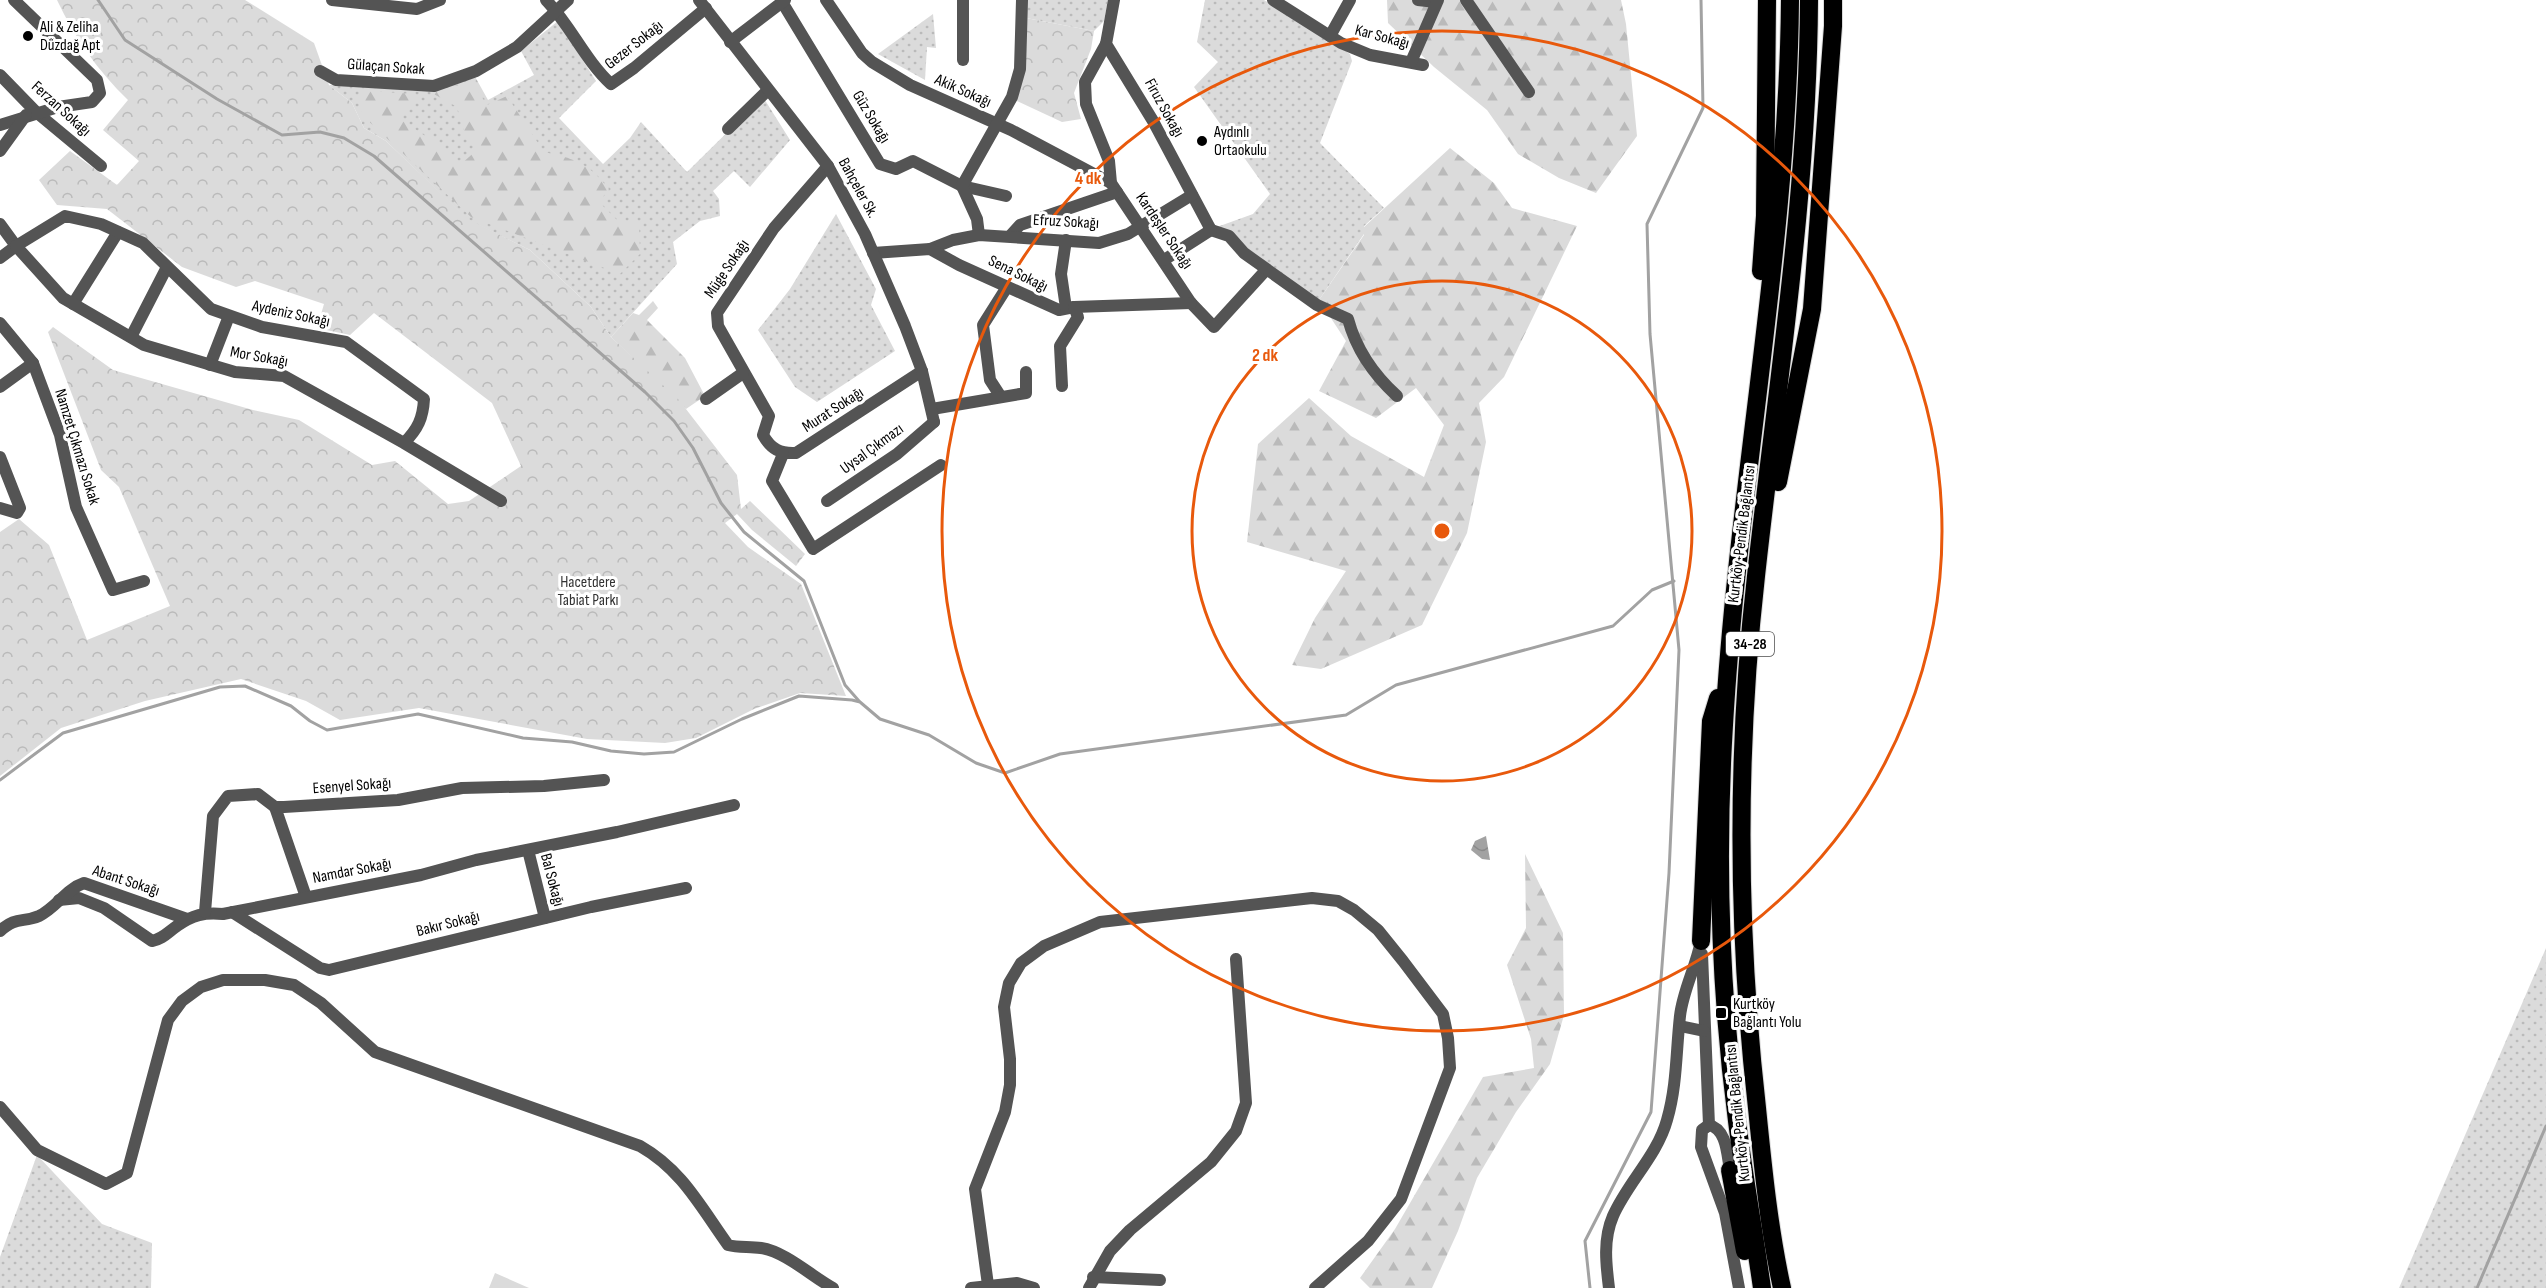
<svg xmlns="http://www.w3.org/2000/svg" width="2546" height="1288" font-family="'Sofia Sans Condensed',sans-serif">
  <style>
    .grass { fill: url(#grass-dots) }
    .forest { fill: url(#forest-firs) }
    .park { fill: url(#park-crowns) }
    .pitch { fill: #dbdbdb }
    .water { fill: url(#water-waves) }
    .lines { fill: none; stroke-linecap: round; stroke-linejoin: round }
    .stream { stroke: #a2a2a2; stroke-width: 3 }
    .motorway-casing { stroke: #dbdbdb; stroke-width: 20 }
    .minor { stroke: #545454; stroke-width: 12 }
    .tertiary { stroke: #545454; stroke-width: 12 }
    .motorway { stroke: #000; stroke-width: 18 }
    .ring { fill: none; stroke: #e8590c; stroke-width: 3 }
    .poi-dot { fill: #000; stroke: #fff; stroke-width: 2 }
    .labels { text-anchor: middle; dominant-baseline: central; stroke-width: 6; stroke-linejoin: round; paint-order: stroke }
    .shield { fill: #fff; stroke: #4c4c4c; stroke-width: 1.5 }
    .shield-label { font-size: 15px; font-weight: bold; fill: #000 }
    .poi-label { font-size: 16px; fill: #000; stroke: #fff; text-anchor: start }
    .street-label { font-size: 16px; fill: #000; stroke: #fff }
    .park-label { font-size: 16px; fill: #323232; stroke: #fff }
    .centre { fill: #e8590c; stroke: #fff; stroke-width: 3 }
    .ring-label { font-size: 18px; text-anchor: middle; font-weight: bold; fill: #e8590c; stroke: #fff; stroke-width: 6; stroke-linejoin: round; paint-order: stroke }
  </style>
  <defs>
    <pattern id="grass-dots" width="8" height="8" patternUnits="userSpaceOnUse" patternTransform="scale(1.5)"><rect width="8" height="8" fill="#dbdbdb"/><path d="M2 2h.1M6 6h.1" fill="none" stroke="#bababa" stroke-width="1.8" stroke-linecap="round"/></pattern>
    <pattern id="forest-firs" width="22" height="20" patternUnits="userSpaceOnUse" patternTransform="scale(1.5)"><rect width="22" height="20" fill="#dbdbdb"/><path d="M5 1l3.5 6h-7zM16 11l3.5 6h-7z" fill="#bababa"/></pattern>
    <pattern id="park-crowns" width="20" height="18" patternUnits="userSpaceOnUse" patternTransform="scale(1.5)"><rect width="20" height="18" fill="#dbdbdb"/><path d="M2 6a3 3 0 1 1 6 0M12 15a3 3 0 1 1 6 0" fill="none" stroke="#bababa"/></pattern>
    <pattern id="water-waves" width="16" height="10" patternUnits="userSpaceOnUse" patternTransform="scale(1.5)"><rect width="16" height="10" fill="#a2a2a2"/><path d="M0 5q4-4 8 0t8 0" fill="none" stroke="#8a8a8a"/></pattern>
  </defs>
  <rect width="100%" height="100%" fill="#fff"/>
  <!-- grass -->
  <g class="grass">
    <path d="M1027,0h81l-4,21 -10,10 -68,-13z"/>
    <path d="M1205,0h59l86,54 2,7 -32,82 64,65 -20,18v8l-45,66 -102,-73 36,-13 17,-20 -76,-107 24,-25 -21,-20z"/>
    <path d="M933,14l3,34 -9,-1 -2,33 -47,-26z"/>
    <path d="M558,21l38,60 -37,37 44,46 27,-26 11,-16 46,50 76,-75 27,43 -40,47 -16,-16 -21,20 6,8 1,17 -20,5 -27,21 4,22 -66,73 -20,-30 -61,-57 -62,-30 -82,-79 -22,-13 -12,-25 -23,-18 104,5 40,-17 15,27 46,-25 -13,-24z"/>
    <path d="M836,214l40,75 -5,16 24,46 -78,51 -22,-15 -37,-57 32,-41z"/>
    <path d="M2546,948v340h-147z"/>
    <path d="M37,1155l65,69 50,19 -1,45h-151v-31z"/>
  </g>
  <!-- forest -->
  <g class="forest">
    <path d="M1387,0h234l5,24 11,112 -41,57 -37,-15 -41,-24 -31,-44 -53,-43 -46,-44z"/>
    <path d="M471,80l16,25 20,-9 37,56c32,7 44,11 65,37l-10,13 20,20h20l1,32 -20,20 -149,-57 -109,-102 -4,-17 10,-7 47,3 -3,13 -15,10 46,31 17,17 18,-16 -13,-15 -8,-27 -25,-14z"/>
    <path d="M1450,148l44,35 18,25 65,18 -73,151 -25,26 7,39 -19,91 -45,92 -101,44 -29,-4 23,-47 31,-47 -99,-29 11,-98 51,-46 42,38 73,41 20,-52 -28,-37 -40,30 -57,-27 27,-50 -27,-41 45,-65v-8z"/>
    <path d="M653,301l5,7 -11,12 38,38 20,38 -19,13 -75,-72 22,-24 6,2z"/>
    <path d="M1525,854l38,79 1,82 -14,49 -34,48 -39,66 -19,53 -26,57h-62l-10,-10 35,-49 88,-152 51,-9 -3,-29 -24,-74 19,-37z"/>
  </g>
  <!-- park -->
  <g class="park">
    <path d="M57,0h188l69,43 15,42 23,18 12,25 22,13 82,78 62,31 61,57 20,30 68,63 58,75 4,34 9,-8 55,53 -9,12 -44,-36 -15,-16 -12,9 23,24 53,37 45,112 -46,-3 -46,16 -58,29 -31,5 -78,-4 -168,-31 -79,12 -34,-19 -65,-22 -96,22 -84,27 -61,48v-244l19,-13 30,26 38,95 83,-34 -51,-119 -18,-17 -53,-138 5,-5 60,43 140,40 46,10 73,45 23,-4 53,43 21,-3 52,-35 -29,-63 -118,-90 -24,22 -33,-7 7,-24 -69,-23 -19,6 -54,-20 -75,-58 -50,-4 -18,-25 31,-29 47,34 22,-24 -36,-31 25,-30c-31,-30 -53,-62 -71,-100z"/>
    <path d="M1026,18l68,13 -3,18 -17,44 7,26 -19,3 -45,-21 7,-37z"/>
  </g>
  <!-- pitch -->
  <path class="pitch" d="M495,1273l34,15h-40z"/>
  <!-- water -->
  <path class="water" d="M1486,836l4,24 -8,-1 -11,-9 4,-9z"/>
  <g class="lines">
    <!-- stream -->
    <g class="stream">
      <path d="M98,0l27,40 92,59 65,36 38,-3 24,6 30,18 271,236 29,29 19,27 28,55 23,29 60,49 41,104 14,16"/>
      <path d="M0,780l63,-47 157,-46 25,-1 46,20 19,15 17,9 91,-16 105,24 49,4 39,9 33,3 30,-2 68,-33 57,-23 53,4 8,2 20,17 49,16 47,28 29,10 55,-19 286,-39 50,-30 217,-59 39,-36 22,-9"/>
      <path d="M1590,1288l-5,-47 66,-129 18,-239 10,-223 -29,-316 -3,-110 56,-116 -2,-108"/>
      <path d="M2477,1288l69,-162"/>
    </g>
    <defs>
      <g id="motorway">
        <path d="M1761,271l4,-55 2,-216"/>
        <path d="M1778,482l34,-173 21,-283v-26"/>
        <path d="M1701,941l10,-220 7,-23"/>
        <path d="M1730,1170l15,81"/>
        <path d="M1762,1288c-8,-56 -18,-111 -25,-167 -17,-130 -21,-265 -13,-396 14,-243 64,-482 66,-725"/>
        <path d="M1782,1288c-13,-59 -19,-120 -25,-180 -20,-177 -21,-355 -1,-532 21,-192 52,-382 53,-576"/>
      </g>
    </defs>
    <!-- motorway casing -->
    <use href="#motorway" class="motorway-casing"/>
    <!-- minor -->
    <g class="minor">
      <path d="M332,0l85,9 23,-9"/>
      <path d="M546,0c25,26 39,60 65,84l23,-16 72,-60"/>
      <path d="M826,0l36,53 10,9 38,23 101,45 100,53"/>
      <path d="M1114,0l-8,44 47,77 58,109"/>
      <path d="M1273,0l68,43 29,12 53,10"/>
      <path d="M1418,0l18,2"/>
      <path d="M1466,0l63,92"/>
      <path d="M782,2l98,162 16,5 17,-8 49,25 44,10"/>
      <path d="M1330,36l20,-36"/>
      <path d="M730,42l55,-42"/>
      <path d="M1106,44l-21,38 1,22 23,57 2,22 80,120 23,24 52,-57"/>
      <path d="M963,60v-60"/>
      <path d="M1411,62l27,-62"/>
      <path d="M320,71l16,9 98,6 42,-15 41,-24 51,-47"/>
      <path d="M0,75l36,37 65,54"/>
      <path d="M0,125l58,-18 34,-5 8,-9 -3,-13 -83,-80"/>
      <path d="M728,129l40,-39"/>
      <path d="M0,151l26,-36"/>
      <path d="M828,166l-54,62 -57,85 1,13 51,90 -6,19c8,14 17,19 33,18l126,-82"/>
      <path d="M0,224l16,22 -16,12"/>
      <path d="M1211,230l18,6 15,17 73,52 31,14c8,30 26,56 49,77"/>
      <path d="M979,235l-2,-16 -15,-33 50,-89 8,-28 2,-69"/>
      <path d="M1010,236l10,-11 97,-33"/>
      <path d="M930,249l23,-9 26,-5 120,8 29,-9 64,-39"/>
      <path d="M873,253l57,-4 29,16 100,45 15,-3 117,-4"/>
      <path d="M1164,260l47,-30"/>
      <path d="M73,304l45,-72"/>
      <path d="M1066,308l-5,-34 5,-34"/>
      <path d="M0,323l33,40 27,72 16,72 37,83 31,-9"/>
      <path d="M131,337l36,-70"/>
      <path d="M210,365l19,-49"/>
      <path d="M1062,386l-2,-40 18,-29 -4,-10"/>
      <path d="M0,387l33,-24"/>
      <path d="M1001,397l-11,-17 -7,-55 24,-38"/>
      <path d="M706,399l37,-26"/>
      <path d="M932,409l94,-16v-21"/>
      <path d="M404,443c14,-14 19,-25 20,-44l-78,-57 -84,-15 -51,-18 -68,-66 -42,-19 -36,-8 -49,30 47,52 81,47 91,27 49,4 120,67 97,58"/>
      <path d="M783,454l-11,27 41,68 128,-84"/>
      <path d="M0,457l20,51 -3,5 -17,-5"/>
      <path d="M827,501l70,-47 37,-32"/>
      <path d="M275,807l31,90"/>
      <path d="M528,850l17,68"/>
      <path d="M59,900l20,-2 25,10 48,33c11,-2 16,-9 25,-15 15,-11 28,-14 46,-12l198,-39 55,-15 141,-28 117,-27"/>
      <path d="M205,912l8,-96 15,-20 30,-2 17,13h9l114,-7 64,-12 82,-2 60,-6"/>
      <path d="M232,912l88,56 9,2 262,-63 95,-19"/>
      <path d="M0,931c16,-15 23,-8 39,-15 17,-8 27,-27 45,-33l103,36"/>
      <path d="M1702,954l7,171"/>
      <path d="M1680,1026l24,5"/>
      <path d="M0,1107l37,43 69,34 21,-11 41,-153 14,-19 19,-14 22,-7h42l29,5 27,18 54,49 265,94c42,24 60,60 88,99 11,3 22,1 33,3 25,4 50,28 72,40"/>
      <path d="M1730,1170c-3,-15 -3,-41 -21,-45l-7,5 -1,17 24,66 14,75"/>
      <path d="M1093,1277l67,3"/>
      <path d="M988,1285l-13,-96 30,-77 5,-27v-26l-6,-52 5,-24 12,-20 23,-17 56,-24 212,-24 26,3 16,9 24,20 25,31 40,53 5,24 2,30 -49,131 -33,42 -53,47"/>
      <path d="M971,1288l46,-5 17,5"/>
      <path d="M1089,1288l21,-37 20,-21 81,-68 25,-31 10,-28 -10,-144"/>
      <path d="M1609,1288c-3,-24 -6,-49 4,-72 15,-34 44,-60 54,-96 10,-34 9,-69 13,-104 3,-26 16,-49 21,-75"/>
    </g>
    <!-- tertiary -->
    <path class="tertiary" d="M699,0l129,166 37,68 40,92 17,45 12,51"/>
    <!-- motorway -->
    <use href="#motorway" class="motorway"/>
  </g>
  <!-- distance rings -->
  <g class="ring">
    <circle cx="1442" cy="531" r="250"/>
    <circle cx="1442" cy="531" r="500"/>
  </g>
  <!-- markers -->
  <g class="poi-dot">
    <circle cx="28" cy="36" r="6"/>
    <circle cx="1202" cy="141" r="6"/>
    <rect x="1715" y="1007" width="12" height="12" rx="3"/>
  </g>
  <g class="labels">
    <!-- shield labels -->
    <rect class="shield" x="1726" y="632" width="48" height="24" rx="4.5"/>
    <g class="shield-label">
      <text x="1750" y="644">34-28</text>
    </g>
    <!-- poi labels -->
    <g class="poi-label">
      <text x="40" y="27">Ali &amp; Zeliha<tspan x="40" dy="18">Düzdağ Apt</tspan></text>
      <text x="1214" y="132">Aydınlı<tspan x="1214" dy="18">Ortaokulu</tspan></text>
      <text x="1733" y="1004">Kurtköy<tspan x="1733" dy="18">Bağlantı Yolu</tspan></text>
    </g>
    <!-- street labels -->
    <g class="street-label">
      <text transform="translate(1382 37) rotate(15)">Kar Sokağı</text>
      <text transform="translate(634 45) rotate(-38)">Gezer Sokağı</text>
      <text transform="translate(386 67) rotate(4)">Gülaçan Sokak</text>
      <text transform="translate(963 91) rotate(24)">Akik Sokağı</text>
      <text transform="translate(1164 108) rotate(61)">Firuz Sokağı</text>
      <text transform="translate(61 109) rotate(42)">Ferzan Sokağı</text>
      <text transform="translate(871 117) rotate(59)">Güz Sokağı</text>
      <text transform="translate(858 188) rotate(61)">Bahçeler Sk.</text>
      <text transform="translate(1066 222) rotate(3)">Efruz Sokağı</text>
      <text transform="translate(1164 231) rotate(56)">Kardeşler Sokağı</text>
      <text transform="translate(727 269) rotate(-56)">Müge Sokağı</text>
      <text transform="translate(1018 274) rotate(26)">Sena Sokağı</text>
      <text transform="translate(291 314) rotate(12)">Aydeniz Sokağı</text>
      <text transform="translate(259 357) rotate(10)">Mor Sokağı</text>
      <text transform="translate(833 410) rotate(-33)">Murat Sokağı</text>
      <text transform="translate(77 447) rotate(73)">Namzet Çıkmazı Sokak</text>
      <text transform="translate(872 449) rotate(-36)">Uysal Çıkmazı</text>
      <text transform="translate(1742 534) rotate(-83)">Kurtköy-Pendik Bağlantısı</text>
      <text transform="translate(352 786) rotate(-4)">Esenyel Sokağı</text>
      <text transform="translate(352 871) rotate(-11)">Namdar Sokağı</text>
      <text transform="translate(552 880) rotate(75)">Bal Sokağı</text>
      <text transform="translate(126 881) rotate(18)">Abant Sokağı</text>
      <text transform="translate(448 924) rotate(-14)">Bakır Sokağı</text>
      <text transform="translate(1738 1113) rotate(-96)">Kurtköy-Pendik Bağlantısı</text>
    </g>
    <!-- park labels -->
    <g class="park-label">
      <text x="588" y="582">Hacetdere<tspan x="588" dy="18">Tabiat Parkı</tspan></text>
    </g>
  </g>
  <circle cx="1442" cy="531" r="9" class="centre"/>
  <g class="ring-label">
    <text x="1088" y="184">4 dk</text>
    <text x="1265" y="361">2 dk</text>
  </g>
</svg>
